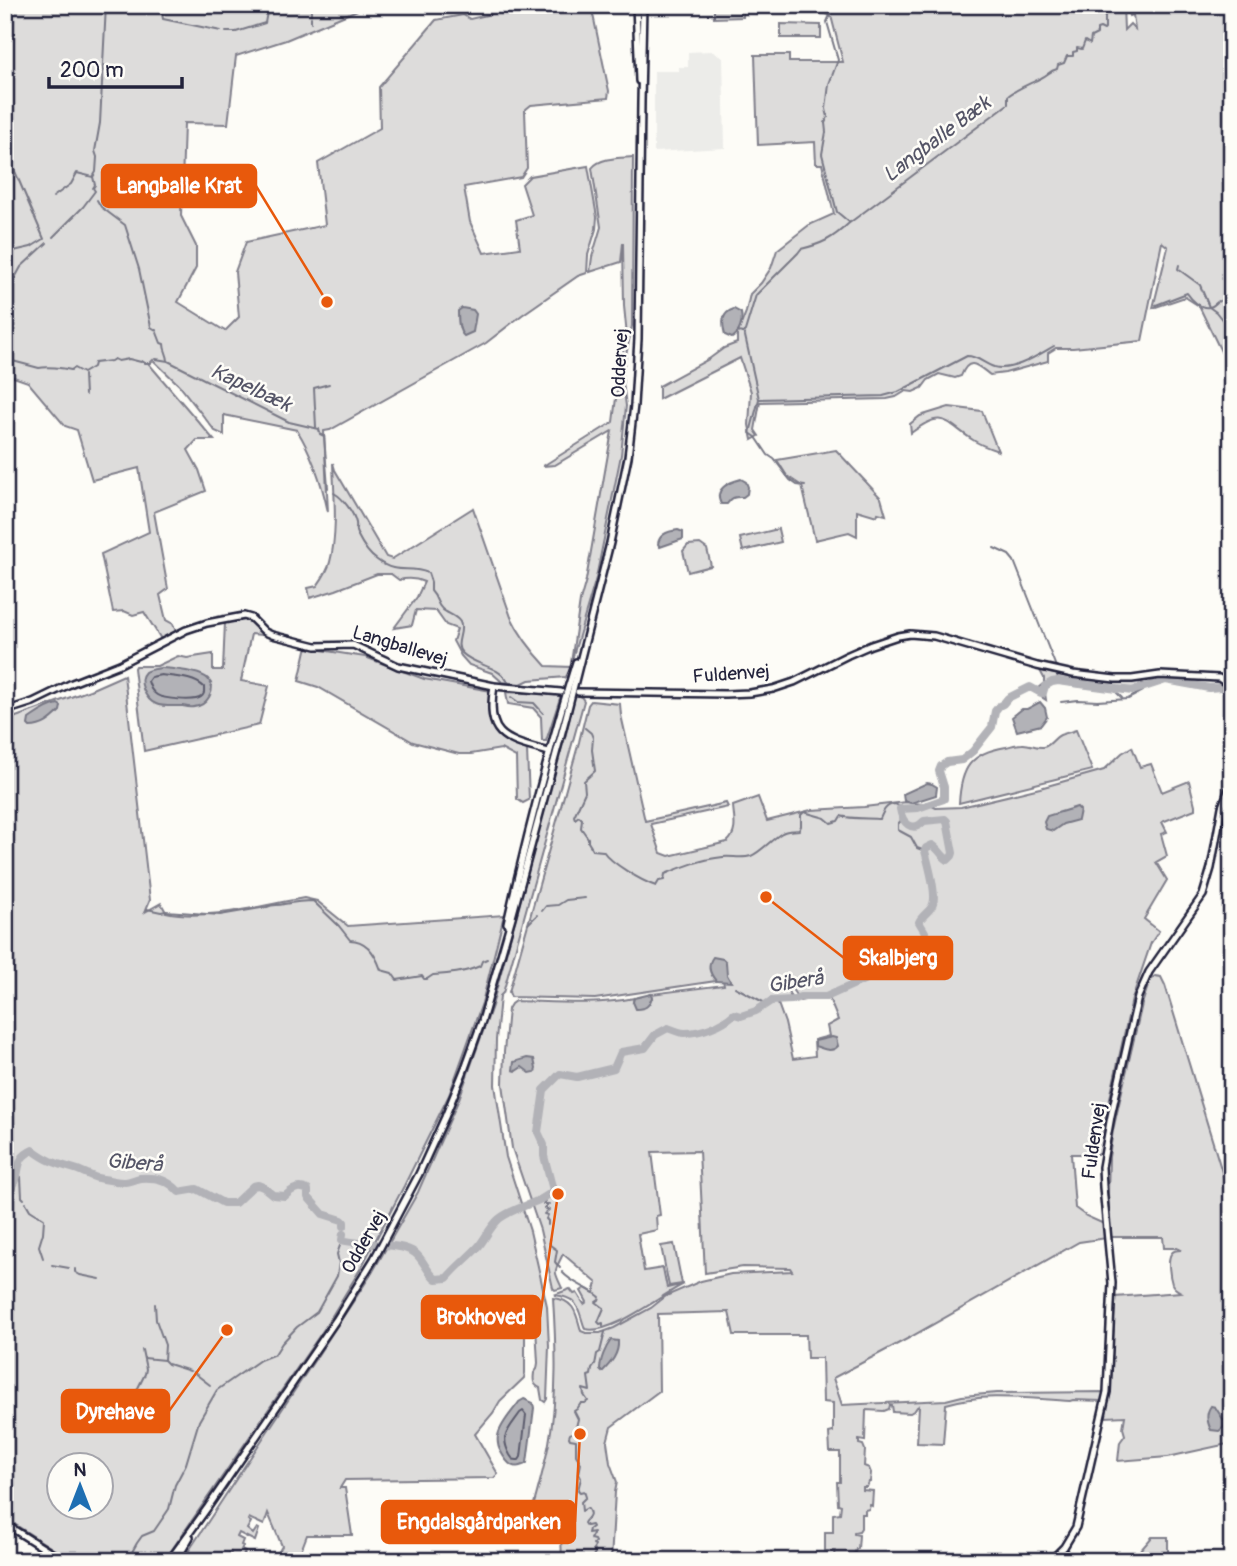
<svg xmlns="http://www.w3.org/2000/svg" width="1237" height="1566" font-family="Pangolin,sans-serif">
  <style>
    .built { fill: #ecece9 }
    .green { fill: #dddcdb; stroke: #807f8b; stroke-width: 2; fill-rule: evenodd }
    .water { fill: #b2b2b7; stroke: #787885; stroke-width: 2 }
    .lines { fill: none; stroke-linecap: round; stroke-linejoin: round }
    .shore { stroke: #5c5c6d; stroke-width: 2 }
    .stream { stroke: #787885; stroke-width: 2 }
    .river { stroke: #b2b2b7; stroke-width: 8 }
    .secondary-casing { stroke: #22223b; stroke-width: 10 }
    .secondary { stroke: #fdfcf7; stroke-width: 5 }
    .labels { text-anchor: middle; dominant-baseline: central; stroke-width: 5; stroke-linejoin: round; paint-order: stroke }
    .street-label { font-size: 19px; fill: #22223b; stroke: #fdfcf7 }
    .water-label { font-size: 21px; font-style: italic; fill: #545466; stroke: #fdfcf7 }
    .leader { fill: none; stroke: #e8590c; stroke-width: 2.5 }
    .callout-dot { fill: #e8590c; stroke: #fdfcf7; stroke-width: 2.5 }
    .callout { fill: #e8590c; stroke: #e8590c; stroke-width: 2.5 }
    .callout-label { font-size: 21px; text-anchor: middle; font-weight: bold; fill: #fff }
  </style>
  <rect width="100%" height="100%" fill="#fdfcf7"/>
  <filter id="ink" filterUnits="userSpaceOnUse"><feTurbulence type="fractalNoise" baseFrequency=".0143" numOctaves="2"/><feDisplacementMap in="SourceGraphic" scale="14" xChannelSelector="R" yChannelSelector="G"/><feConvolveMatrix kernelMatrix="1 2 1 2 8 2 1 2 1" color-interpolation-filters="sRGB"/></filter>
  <g filter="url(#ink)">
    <!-- built -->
    <path class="built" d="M711,51l12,6 2,91 -71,4v-81h25v-4h9v-15z"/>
    <!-- green -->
    <g class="green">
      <path d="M5,5h364l-83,35 -50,16 -8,68 -44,-1 -3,93 15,30v22l-18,34 47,29 14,-14 -4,-45 11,-30 79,-17 -7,-62 62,-35 -1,-41 57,-67 27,-5 7,4 30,-7v-7h91l18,86 -1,7 -77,7 -6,5 2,58 -6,9 -57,10 6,35 14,31 36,-5 -4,-28 16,-5 -10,-31 8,-8 58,-10 9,51 -1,12 -8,26 -1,18 -9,3 -56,39 -36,28 -156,87 -6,1 4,81c-6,-28 -16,-58 -31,-82l-73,-15v20l-9,-4 -36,-46 -26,-25 -4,4 65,76h-17l-9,10 11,20 7,21 -52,21 14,77 -8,6 6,25 7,4 3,8 -15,7 -17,-27 -11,3 -9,-4 -11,1 -12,-58 48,-22 -10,-64 -47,12 -15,-50 -12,-4 -37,-44 -23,-8z"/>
      <path d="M714,5h29v12l-29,1z"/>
      <path d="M821,5h302l1,25 6,-6 5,5 -2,-14 -4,1 -1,-11h104v369l-33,-68 -14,-9 -32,11 15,-61 -6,-5 -20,99 -69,7h-17l-8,5v8l-43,12 -15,2c-12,-9 -21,-20 -29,1l-6,2 -16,-4 -11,6 -6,8 -9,4 -7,-1 -10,6 -9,2 -127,3 -5,28 4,6 -7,4 -3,-15 2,-33 -11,-34 -81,41v-13l50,-27 15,-11 13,-5v-8l9,-23 4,-18 11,-11 10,-15 6,-18 32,-25 25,-11 -12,-50h-6l-1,-22 -57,3 -3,-90h34v7h54l-13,-50z"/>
      <path d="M781,24l40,1v13h-40z"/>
      <path d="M633,157l-1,169 -10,49 4,31 -5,49 -25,123 -25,85 9,-62 6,-21 26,-149 -57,34 -12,1 70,-44 8,-64 6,-22 -3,-30 -1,-63 -2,19 -31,10 2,-15 9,-30 -9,-59c8,-11 28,-10 41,-11z"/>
      <path d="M949,407l33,4 16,40c-9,-3 -18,-6 -25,-11 -28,-18 -29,-32 -62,-7l-1,-9 10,-8z"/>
      <path d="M836,450l45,48 5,17 -8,-2 -1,3 -20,-6v26l-8,-4 -34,8 -13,-54 -15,-10 -10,-16z"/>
      <path d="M333,463l2,7 51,87 6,2 81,-51 38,109c9,19 21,34 35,49l25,1 -5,10 -37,3 -8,4 -19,-2 -10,-9 -23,-8 -8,-9 -8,-15 4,-12 -11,-4 -10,-14 -20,-1 -4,15 -18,3 23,-31 7,-15c-9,-4 -16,-4 -25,-2l-8,-6h-14l-41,16 -26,8 -2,-10 9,-2c5,-7 11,-15 13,-24 8,-30 4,-68 3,-99z"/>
      <path d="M778,529l3,13 -38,9 -3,-13z"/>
      <path d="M700,544l7,5 4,17 -23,6 -5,-21 5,-6z"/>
      <path d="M246,620l7,4 9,8 -1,3 -10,-1 -10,47 28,5 -10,39 -115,26 -10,-83 1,-2h22l21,-10 9,2 26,-4v16h10l2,-48z"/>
      <path d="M309,646l12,4 44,7 59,22 67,12c-4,36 2,45 36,59l2,50 -6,3 -6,-4 -1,-42 -15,-8 -30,5h-12l-46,-12 -95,-55 -19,-6 7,-31z"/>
      <path d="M1039,669c17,8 56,11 76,12 17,1 21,-2 36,6l-19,6 -79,-10 -6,4 -2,6 1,7 -3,-2 -5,-10 6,-5v-5z"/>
      <path d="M124,675l26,225 -5,12 16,-9 5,9c41,9 96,-7 138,-14l13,3 31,25 156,-11 -22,88 -33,92 -45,91 -43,82 -37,61 -160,232h-92l-67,-43v-797l85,-31zM60,1464h42v42h-42z"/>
      <path d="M506,692l55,3 -15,46h-4l-1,-24 -8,-9 -25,-4z"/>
      <path d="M575,695h5l4,6 -81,292 -3,3 -4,44 -1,45 11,72 24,74 17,75 2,40 -2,53 -2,3 -3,-2 -2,-12c-7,-3 -7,-8 -6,-15l3,-4 1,-6 -3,-55 -10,2v63l-1,5 -24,23 -7,12 -18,21 23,40 -4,4 -149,2 -5,8h5l7,47h-45l-10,26h-9l-4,-8 2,8h-2l1,-3 -8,-3 5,-9 -14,-33 -4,12 -15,-7 -1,2 3,2 -4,7 6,5 4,-6 2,1 -4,12 -16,-8 -2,4 6,3 -2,5 2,1 -2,4 4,2 -4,9h-14l4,-8 -1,-1 -5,9h-43l190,-288 46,-81 41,-93 33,-93 66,-247 7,-21z"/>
      <path d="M591,701l29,3 1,11 24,106 81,-18 2,4 -77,17 10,29 8,3 58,-14c11,-9 7,-23 6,-36l25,-9 9,24 44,-11 53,-3 42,-5 24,3 6,3 25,-1 79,-19 64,-18 18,-17 10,-6 8,20 11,-3 11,28 27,-11 6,24v4l-33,13 5,10 -6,2 6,22 -11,6 11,18 -23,39 15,12 -8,12 -19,56 -28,126 -2,29h-31l4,54 11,8 18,8 3,14 -28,4 -172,97 -74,39 9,27 104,-5 16,-4 35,-3 107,-1 -2,9 -29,-1 -3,1c-41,-2 -85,-9 -124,3l-3,40 -26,-1 2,-37 -2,1 -2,3 -5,3 -17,-1 -1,-7h-2l-1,4 -5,2 -18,-1 -1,31 -6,-1v4l4,1 2,5 -1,16 5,2 2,5 -1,9h-1l-2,5h-4v3l10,1 -1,15 -2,-1 -1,4 -4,1v4h-4v14l-2,3 -5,1v2l5,1 -1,14h-2l-1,4 -4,1v2l6,1v4h-21l-1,-10h-10v-19h8v-18l7,-1 1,-8 -3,-1 -1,-22h3v-30h-10l-1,-19 4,-1v-29l-10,-1 -1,-44h-15l-1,-23h-72l-5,-23 -71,2 1,77 -48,36 -4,15 3,21 7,19 -2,10 -4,69h-65l16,-1 -1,-24 -36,1c8,-31 18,-62 24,-94 9,-48 7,-97 4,-145 21,2 23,14 28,33l5,2h14l14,-5 37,-20 15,-12 35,-15 30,-7 61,-3 -2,-3 -47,-1 -38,6 -6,-122 -47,1 8,63 -4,1 1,14 -19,4 6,37 19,-3 4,20 17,-4c-25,12 -73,52 -99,45 -8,-22 -5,-31 -31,-34l16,-6 4,5 3,-1 7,11 3,-2 -6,-11 4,-3 9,5 3,-10 -34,-29c-9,19 -10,15 -1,34l-7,2 -2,-2 -13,-58 -28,-82 -9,-64 1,-32 4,-43 3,-5 4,-3c40,1 80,5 119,-3l-1,4 19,-4 -1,-4 73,-9 -1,-5 -128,19 -84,-2 -2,-5 70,-250 9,-37zM785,979l15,22 16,-3h13l9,22 -11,6 2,10 -15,4 1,16 -22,3 -8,-36 -8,-22 15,-1 -4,-9 -6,-4z"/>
      <path d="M1076,730l16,40 -133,33c2,-35 11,-50 47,-56 5,-1 10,-3 16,-3 7,-1 14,4 21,3 8,-1 10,-9 17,-12 5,-2 11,-3 16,-5z"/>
      <path d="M1155,976l6,1 4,8 67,220v238l-64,14 -50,4 2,-19 5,-7 -2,-7 2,-12 -19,1 6,-56 3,-64 66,-5c-5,-3 -7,-3 -9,-8 -2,-6 -5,-24 -1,-30 2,-4 6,-4 10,-4l-4,-2h-13l-1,-11h-52l-3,-43 1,-37 4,-27 29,-126 8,-24z"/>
      <path d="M674,1244l8,40 -13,2 -8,-40z"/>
      <path d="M1152,1537h16v21l-3,3h-6l3,-2 -28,2 -1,-2z"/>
    </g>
    <!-- water -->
    <g class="water">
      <path d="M462,308l11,2 3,4 -3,18 -9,4c-6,-5 -6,-17 -6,-25z"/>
      <path d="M734,309l7,4c2,9 -1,20 -9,25l-7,-3c-3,-12 -4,-22 9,-26z"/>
      <path d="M741,479l5,3 2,5 -1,7 -4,3c-8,0 -10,-1 -16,7h-6c-8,-15 8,-22 20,-25z"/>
      <path d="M678,530l5,2v7l-23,8 -2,-3c1,-10 11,-13 20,-14z"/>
      <path d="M161,668c12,1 39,3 47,11 10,11 -2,27 -14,28 -4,1 -7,0 -11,-1 -7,0 -21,1 -27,-2 -10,-4 -20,-23 -11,-32 4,-3 11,-3 16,-4z"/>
      <path d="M1040,702l5,6 2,9 -6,8 -24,6 -5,-14 10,-8h5z"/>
      <path d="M58,704l3,2 -1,5c-9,9 -17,16 -30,16l-2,-2 1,-6c9,-6 18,-13 29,-15z"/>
      <path d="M927,783l5,1 5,3 -1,8 -25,8 -7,-2 -1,-7z"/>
      <path d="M1077,807l3,3 -2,10 -15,4 -10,7 -7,-2 -2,-7 3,-6z"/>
      <path d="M713,957l10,2 3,3 1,13 4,7 -15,-1c-6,-7 -10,-15 -3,-24z"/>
      <path d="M651,994l1,3c-3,10 -7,12 -16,12l-3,-7 1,-4z"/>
      <path d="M832,1037l4,1 2,8c-6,7 -15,3 -23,0v-5z"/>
      <path d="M527,1058l7,1 2,10 -1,3 -5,1 -8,-6 -6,4 -3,-1 1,-8z"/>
      <path d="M611,1340l7,1c1,13 -7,22 -16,31l-2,-2c0,-10 5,-22 11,-30z"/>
      <path d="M524,1399l9,4 1,5 -7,55c-13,8 -19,2 -26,-11 -3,-5 -4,-10 -3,-16 2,-12 15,-25 21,-34z"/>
      <path d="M1211,1406l4,1 10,15 -1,5 -5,4 -8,-1c-4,-8 -6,-16 0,-24z"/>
    </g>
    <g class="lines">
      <!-- shore -->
      <g class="shore">
        <path d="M161,675c14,2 33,2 43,12 0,5 1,7 -3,10 -6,5 -38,2 -44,-2 -6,-4 -7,-8 -9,-14l3,-4z"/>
        <path d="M523,1411l3,4 -5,42 -2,3c-7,-1 -5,1 -9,-5 -11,-19 -1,-26 10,-42z"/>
      </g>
      <!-- stream -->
      <g class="stream">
        <path d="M809,5l9,7 12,3 -3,7 11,38 -9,24 -3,25 2,8 -3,6 1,9 -4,22 15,58 12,10"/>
        <path d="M1128,6l4,-1"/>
        <path d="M159,8l14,-3"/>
        <path d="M161,8l2,11 58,12"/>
        <path d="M311,14v-9"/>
        <path d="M311,17v5"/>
        <path d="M226,32h10l29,-9 2,-11"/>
        <path d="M5,148l39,91 -13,8 -26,6"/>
        <path d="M53,197l18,-13 6,-11 16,4"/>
        <path d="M97,200l4,7 24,18 14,44 12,58 5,3 5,13 3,1c0,7 4,10 4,17"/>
        <path d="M53,237l30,-30 12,-16 -2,-3 2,-3 -2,-8 3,-5 1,-15 -2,-6 5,-28 6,-118"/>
        <path d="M1179,265l-1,4 22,16 9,22 7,5 15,19 -4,4 5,7"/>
        <path d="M5,296l16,-29 26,-24"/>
        <path d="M1221,300l11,-7"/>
        <path d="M1156,305l31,-12c4,6 13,16 22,14 4,0 6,-4 10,-6"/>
        <path d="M738,332l5,1 2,3 14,63 -9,34 6,4 12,18 6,4 16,21 7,5 8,1"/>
        <path d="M743,333l2,-2 11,-36 42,-42 3,-4c21,-5 31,-10 47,-25l160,-120v-8c8,-7 24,-13 33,-18 7,-3 8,-7 16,-9l1,-4 6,-2 3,-7h6v-4l4,-1v-3l5,1 3,-8 5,3 1,-7 6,-3v-5l3,-1 4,2 1,-1v-17l5,1 3,-5 10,-2"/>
        <path d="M5,359l34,9c8,-2 24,0 32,2l3,-2 9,5 10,-6 1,-4 17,-2 3,-2 4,2 11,-2 12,3 1,-1 3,2h6"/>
        <path d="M156,359l12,2 121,61 30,7 1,5 4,2 4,52"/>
        <path d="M84,375l1,20"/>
        <path d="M759,399l124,-3 15,-4 69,-36c11,0 17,8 27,11 19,5 44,-12 60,-21"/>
        <path d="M316,427l-2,-39 15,-4"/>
        <path d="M334,493c9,5 20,20 22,30 1,7 -2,5 1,11 4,8 12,21 20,26 21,16 32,4 51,13l3,9v9c7,7 5,13 11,18 5,5 14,6 18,13 5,10 -7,22 2,31 13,13 36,12 46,29"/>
        <path d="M994,548l15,7 5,6 42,106"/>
        <path d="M1057,673l1,8"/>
        <path d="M1113,689l9,9"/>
        <path d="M511,697l7,5 16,1 9,10"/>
        <path d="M1061,702l17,-2 20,1 30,-2 15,-8 3,-4"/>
        <path d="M585,728l6,5 2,5 -1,12 3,21 -11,10 1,11 -11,24 1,3 4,-3 3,3 -1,9 7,10v4l5,8 10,1c8,12 38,30 53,35l3,-5 5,-1 1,-6c17,-7 37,-15 58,-17 9,-1 19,2 28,-1 9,-3 22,-18 31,-23 6,-3 11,-2 17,-3l2,-4v-11l3,-3 21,6 6,5 7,-2 3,-5c8,3 29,2 39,3 3,-7 5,-14 15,-15l7,4"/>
        <path d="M903,818l-5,6v6l13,7 6,11 8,3"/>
        <path d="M147,909l14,3 5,-1 54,4 47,-8c7,-3 10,-1 17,-3 11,-2 17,-3 29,-3l26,25 11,14c17,0 26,15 31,30l11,3 5,7 25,-4 2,3h3l6,-4c15,-1 31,-2 47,-9l2,-5 5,-2"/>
        <path d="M542,911l4,-5 12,-1 8,-5 19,-2"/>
        <path d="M528,924l9,-9"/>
        <path d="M735,987l32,17"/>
        <path d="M17,1175l4,2 1,20 2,2"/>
        <path d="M547,1198l-4,6h6l-5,4 5,2 -5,4 4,1 -2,4 2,2v4"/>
        <path d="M26,1203l4,7 14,9 -1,14 -4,13 4,12"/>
        <path d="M549,1239l1,6 7,5 -2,12 5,6"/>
        <path d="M52,1265l17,3"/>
        <path d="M75,1269v3l5,3 20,4"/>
        <path d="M562,1272c10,11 20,13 32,21"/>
        <path d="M596,1294l4,3 -1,3 -3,2 8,6 -6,14 2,2 3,-1v3"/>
        <path d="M155,1304l1,16 9,25 -1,15"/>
        <path d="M144,1358l20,2 4,4 22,7"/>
        <path d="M193,1372l17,13"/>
        <path d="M136,1392l9,-18 1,-5 -4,-19"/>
        <path d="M120,1400l11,-6"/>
        <path d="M127,1561l10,-18 5,-7 12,-5 15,-22 6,-24 11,-21 13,-43 18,-31 43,-30 15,-6 7,-11 15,-16 20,-15 20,-36 2,-13 -2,-9 5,-14"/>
        <path d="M593,1561v-5l2,-3 -2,-4 2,-3 -2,-2 2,-2 -1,-2 -4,-1 4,-7 -6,1 1,-4 3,-2 -1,-2 -5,1 -2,-3c2,-5 10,-7 3,-15l-5,3 -1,-9 5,-5 -2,-6 -4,1 -2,-2 3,-12 -2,-4 2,-11 -5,-8v-15l-6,-1 -1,-2 1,-3 5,-3 3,-12 -4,-8 3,-2 4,-6h4l3,-2 -4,-6 -1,-6 7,2 -2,-15 3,-1 1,-6 3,-4 2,-11 3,-2 5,-20"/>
      </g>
      <!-- river -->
      <g class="river">
        <path d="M5,1196c4,-5 9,-10 11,-16 4,-14 1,-23 17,-30 17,13 26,14 45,20 8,3 17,9 25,9 8,1 14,3 22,3 5,0 10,-3 15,-4 17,-1 29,2 39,14l18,-3 26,14h12l18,-17 5,-1 5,2 10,8 12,1c7,-7 14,-11 23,-6v7l15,17 19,6 2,2v4"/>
        <path d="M343,1234l-1,6c18,6 59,2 73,13 9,7 11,18 21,26l11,-1c10,-12 22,-21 32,-32 7,-9 12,-20 20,-27 16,-13 44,-16 54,-29l-9,-34v-11l-6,-13 6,-42 16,-16 17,3 37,-9 7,-16 24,-4 10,-13 13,-7c5,2 11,5 17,5 16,0 37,-8 49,-19l7,2 15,-5 15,-10 21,-1 8,-3h26l66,-30 32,-29 1,-6 -6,-10c3,-7 12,-11 14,-18 4,-10 -5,-42 -8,-53l1,-3 6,-3c7,3 9,11 16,15l4,-4 1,-3 -6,-32 -2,-2 -21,2c-12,13 -22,1 -24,-12l18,-1 26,-9v-12l-5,-16 2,-5 6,-4 15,-2 11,-9 19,-24 3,-16 4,-5 4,-2 5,-6 22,-11 11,6h2l2,-7 7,-4 6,-1 74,10 34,-11 43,8 23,-2"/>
      </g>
      <defs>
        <g id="secondary">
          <path d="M636,5l3,76"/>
          <path d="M494,686c-9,52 12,54 55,66"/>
          <path d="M578,692l147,2 25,-1 23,-4 21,-7 54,-27 23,-10 27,-9 12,-2 24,2 103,30 36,8 42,5h17l28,-4 59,3 7,5 6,18"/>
          <path d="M5,711l28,-9 39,-19 48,-19 66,-34 21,-7 37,-7 7,2 14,14 7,3 44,11 37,-1 45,21 96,20 67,6"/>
          <path d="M507,923c20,-88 42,-175 69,-261"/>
          <path d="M5,1524l59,37"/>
          <path d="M169,1561l39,-54 128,-187 38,-61 45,-85 26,-57 20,-49 17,-47 30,-104 54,-200 44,-174 18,-86 6,-52 4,-66 3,-237 2,-97"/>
          <path d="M176,1561l14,-24"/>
          <path d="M1050,1561l14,-14 12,-20 31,-135 5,-109 -9,-96 -1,-20 9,-51 21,-93 6,-26 11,-25 54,-77 8,-27 11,-61 10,-26"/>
        </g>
      </defs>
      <!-- secondary casing -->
      <use href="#secondary" class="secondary-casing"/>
      <!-- secondary -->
      <use href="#secondary" class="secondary"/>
    </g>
  </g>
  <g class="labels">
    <!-- street labels -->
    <g class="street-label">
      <text transform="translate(620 363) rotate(-87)">Oddervej</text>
      <text transform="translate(400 646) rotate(17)">Langballevej</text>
      <text transform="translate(731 674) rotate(-4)">Fuldenvej</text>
      <text transform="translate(1094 1141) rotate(-82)">Fuldenvej</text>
      <text transform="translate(364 1242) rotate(-60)">Oddervej</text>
    </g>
    <!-- water labels -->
    <g class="water-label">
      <text transform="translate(937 139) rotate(-37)">Langballe Bæk</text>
      <text transform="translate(251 388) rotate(25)">Kapelbæk</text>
      <text transform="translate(796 982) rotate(-9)">Giberå</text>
      <text transform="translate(135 1163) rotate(4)">Giberå</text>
    </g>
  </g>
  <!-- callouts -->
  <path class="leader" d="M327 302L256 186M766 897L844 958M558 1194L540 1317M227 1330L169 1411M580 1434L575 1522"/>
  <g class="callout-dot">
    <circle cx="327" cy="302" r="7"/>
    <circle cx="766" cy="897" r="7"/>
    <circle cx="558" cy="1194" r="7"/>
    <circle cx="227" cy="1330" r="7"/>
    <circle cx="580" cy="1434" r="7"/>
  </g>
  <g class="callout">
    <rect x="102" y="165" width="154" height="42" rx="7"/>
    <rect x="844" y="937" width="108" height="42" rx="7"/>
    <rect x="422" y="1296" width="118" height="42" rx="7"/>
    <rect x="62" y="1390" width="107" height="42" rx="7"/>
    <rect x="382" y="1501" width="193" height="42" rx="7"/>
  </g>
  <g class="callout-label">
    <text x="179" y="193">Langballe Krat</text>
    <text x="898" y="965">Skalbjerg</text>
    <text x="481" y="1324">Brokhoved</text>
    <text x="115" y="1419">Dyrehave</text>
    <text x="479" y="1529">Engdalsgårdparken</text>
  </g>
  <!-- margin -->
  <rect width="1237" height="1566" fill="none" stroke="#fdfcf7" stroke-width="28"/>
  <rect x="14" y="14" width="1209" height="1538" fill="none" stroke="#22223b" stroke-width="2.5" filter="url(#ink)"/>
  <!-- north arrow -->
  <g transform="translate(80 1486)"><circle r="33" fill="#fdfcf7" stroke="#a5a5ac" stroke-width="2"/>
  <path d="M0-5L12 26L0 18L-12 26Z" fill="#1f6fb2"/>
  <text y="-10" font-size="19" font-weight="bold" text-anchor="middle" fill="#22223b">N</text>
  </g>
  <!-- scale -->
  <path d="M49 77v10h133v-10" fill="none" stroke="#22223b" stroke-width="3.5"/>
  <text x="60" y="77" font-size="21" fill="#22223b" stroke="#fdfcf7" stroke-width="5" paint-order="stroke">200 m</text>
</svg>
